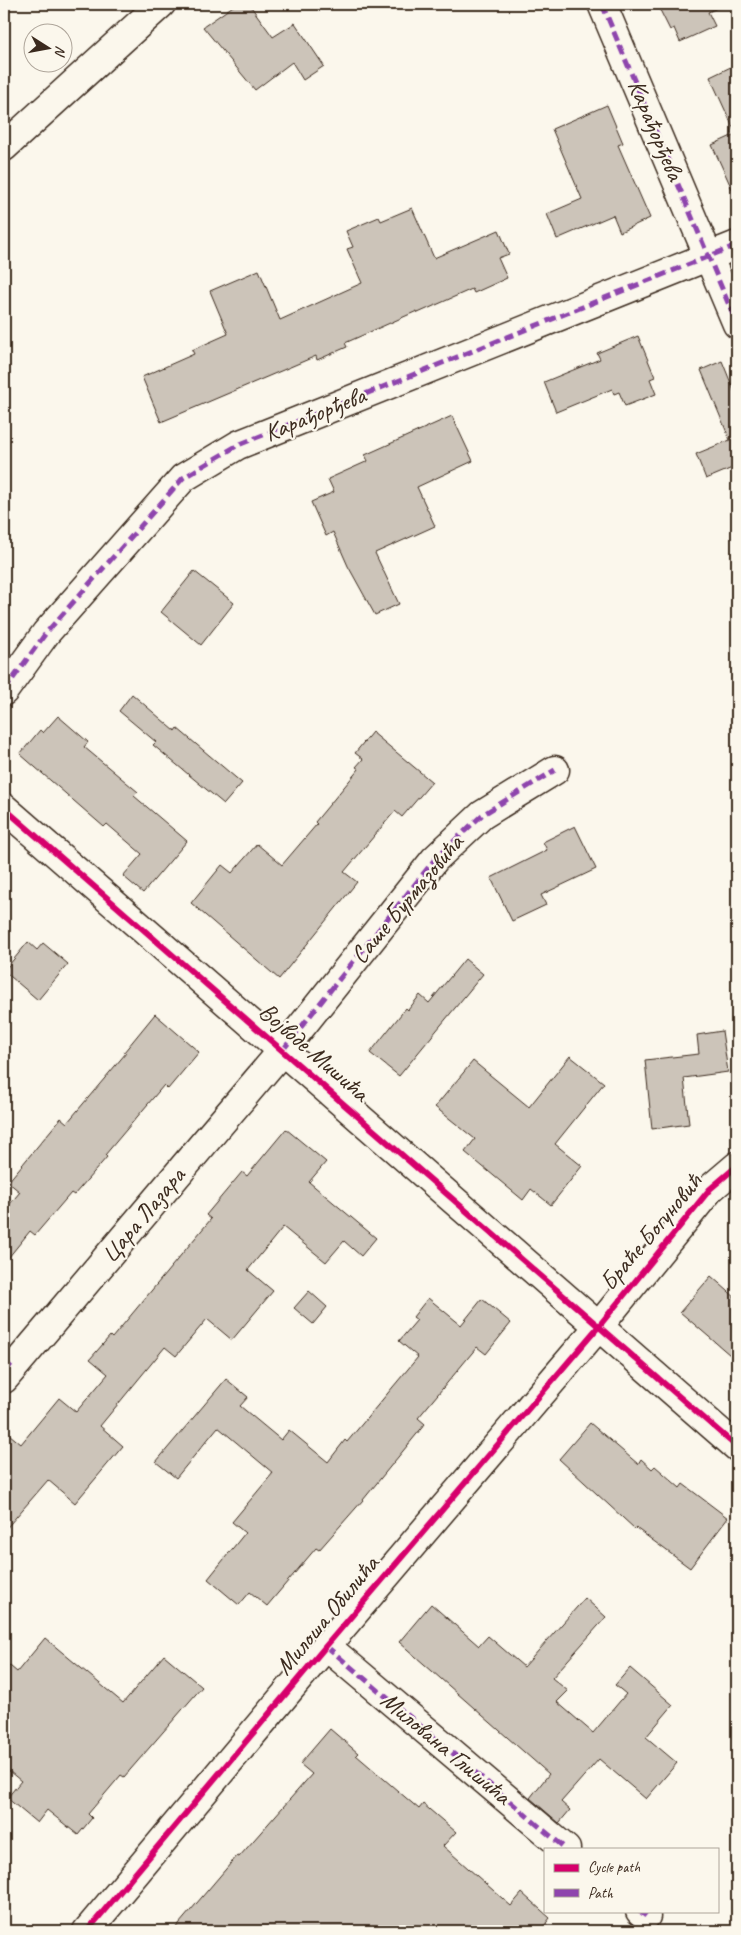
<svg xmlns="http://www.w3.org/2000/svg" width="741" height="1935" font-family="Caveat,sans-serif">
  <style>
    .building { fill: #ccc4b9; stroke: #3b2a1e }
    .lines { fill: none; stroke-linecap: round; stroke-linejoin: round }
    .minor-casing { stroke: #3b2a1e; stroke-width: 31 }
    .primary-casing { stroke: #3b2a1e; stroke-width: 31 }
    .minor { stroke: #fbf7ec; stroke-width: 28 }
    .primary { stroke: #fbf7ec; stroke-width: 28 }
    .quiet { stroke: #8e44ad; stroke-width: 5; stroke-dasharray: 10 5; stroke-linecap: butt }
    .cycleway-casing { stroke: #fbf7ec; stroke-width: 9 }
    .cycleway { stroke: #d6006c; stroke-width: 6 }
    .labels { text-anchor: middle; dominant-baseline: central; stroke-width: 4.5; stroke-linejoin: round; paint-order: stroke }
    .street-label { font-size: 25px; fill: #3b2a1e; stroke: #fbf7ec }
  </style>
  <rect width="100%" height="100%" fill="#fbf7ec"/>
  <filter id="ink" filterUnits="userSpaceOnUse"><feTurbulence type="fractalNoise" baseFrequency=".02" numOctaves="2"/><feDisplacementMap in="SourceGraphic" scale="10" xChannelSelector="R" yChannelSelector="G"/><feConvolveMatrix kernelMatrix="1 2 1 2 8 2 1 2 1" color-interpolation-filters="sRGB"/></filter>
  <g filter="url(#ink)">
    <!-- building -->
    <g class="building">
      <path d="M236,4h13l24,33 22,-14 29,43 -21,14 -11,-18 -37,28 -52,-63z"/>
      <path d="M657,4h70l-19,8 7,14 -35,16 -6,-14 -4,2z"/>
      <path d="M737,64v136l-25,-55 24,-11 -26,-57z"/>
      <path d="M607,105l16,38 -5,2 32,73 -30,14 -7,-17 -56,24 -10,-25 35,-15 -30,-70z"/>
      <path d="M412,208l22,50 65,-28 10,24 -11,4 9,20 -33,15 -2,-4 -54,24 -1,-2 -72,32 2,4 -30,13 -1,-4 -155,66 -19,-45 52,-23 -2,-4 36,-16 -18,-43 49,-21 21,50 82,-37 -15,-34 6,-2 -7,-16 33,-14 2,4z"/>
      <path d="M638,336l17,41 -5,2 6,15 -31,12 -6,-14 -5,2 -2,-5 -56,23 -12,-30 56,-23 -3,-6z"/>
      <path d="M722,361l15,37v68l-31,13 -10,-25 34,-14 -29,-70z"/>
      <path d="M452,416l21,45 -56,26 18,39 -60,27 24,51 -24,11 -27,-49 -15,-34 -7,4 -15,-34 23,-10 -6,-13 40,-18 -3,-6z"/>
      <path d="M194,571l40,32 -33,42 -40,-33z"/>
      <path d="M132,694l43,37 2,-3 65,55 -18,21 -71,-59 3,-3 -37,-31z"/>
      <path d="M58,716l30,26 -4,5 54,45 -4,4 53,45 -44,52 -20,-17 19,-22 -35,-30 -3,3 -84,-73 20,-24 3,3z"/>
      <path d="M372,732l60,50 -30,35 -7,-6 -51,61 13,10 -78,97 -88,-76 31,-38 10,8 25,-29 25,21 35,-41 -2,-2 44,-53 -3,-2 7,-8 -8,-6z"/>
      <path d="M575,826l21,43 -55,26 5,10 -34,16 -21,-43 56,-28 -4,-8z"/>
      <path d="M28,942l9,8 6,-7 25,21 -30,36 -34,-29z"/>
      <path d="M465,959l18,15 -84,102 -29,-23 36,-45 2,2 12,-15 9,8z"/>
      <path d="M155,1014l44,38 -31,37 -4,-4 -59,70 2,2 -33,38 -3,-2 -36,42 -5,-4 -26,32v-52l16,-19 -12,-10 53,-64 6,5 59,-70 -2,-1z"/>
      <path d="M722,1031l6,41 -44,6 5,46 -37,5 -7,-69 54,-6 -2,-19z"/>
      <path d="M570,1056l34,27 -49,61 27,22 -31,39 -20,-16 -8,11 -58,-48 10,-13 -40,-32 38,-46 56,46z"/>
      <path d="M286,1129l40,33 -17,20 67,56 -15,18 -17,-15 -18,21 -43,-35 -35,43 25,21 -41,49 -25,-21 -31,37 -11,-9 -65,79 23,20 -48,57 -27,-23 -44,51v-101l17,14 38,-46 17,14 32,-38 -18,-15 20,-23 2,2 99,-119 -5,-4 36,-43 5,4z"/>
      <path d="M711,1276l26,23v62l-57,-49z"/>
      <path d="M309,1291l18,16 -14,17 -19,-16z"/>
      <path d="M428,1298l33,27 21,-26 29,24 -25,31 -9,-7 -59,71 7,6 -62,76 -44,50 -3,-2 -49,58 -17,-14 -11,13 -31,-26 37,-46 -13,-11 41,-49 -55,-46 -42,51 -20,-16 70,-83 22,18 -8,9 41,34 8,-10 39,32 17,-22 2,2 71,-85 -19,-16 18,-21 -4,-3z"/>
      <path d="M590,1423l48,41 3,-5 11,10 3,-3 25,22 3,-4 45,34 -38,50 -54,-40 -1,1 -76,-70z"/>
      <path d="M585,1598l21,19 -54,61 16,13 -11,11 36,31 33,-39 -11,-9 15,-17 43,37 -27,32 31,26 -31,36 -47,-40 -38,43 9,8 -11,13 -29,-25 19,-24 -150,-132 32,-38 48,42 9,-10 36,31z"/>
      <path d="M45,1638l78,65 41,-48 38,32 -78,90 -3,-2 -33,39 4,4 -14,17 -31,-25 -10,13 -30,-25 14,-17 -17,-14v-106l13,11z"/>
      <path d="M330,1729l28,24 -2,2 63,54 4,-5 33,28 -13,14 68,60 11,-13 28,25 -10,13h-367l64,-75 2,1 73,-83 -12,-10z"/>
    </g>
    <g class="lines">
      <defs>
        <g id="minor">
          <path d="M602,4l135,320"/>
          <path d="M4,691l42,-58 137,-155 55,-33 499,-200"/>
          <path d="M4,808l733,639"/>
          <path d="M4,1379l278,-328 153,-192 47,-44 73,-45"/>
          <path d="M326,1646l240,203"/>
          <path d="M640,1911l6,5"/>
          <path d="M87,1931l239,-285 273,-320 111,-137 27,-23"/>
        </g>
        <path id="primary" d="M4,147l157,-143"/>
      </defs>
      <!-- minor casing -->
      <use href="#minor" class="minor-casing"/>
      <!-- primary casing -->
      <use href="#primary" class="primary-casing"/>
      <!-- minor -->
      <use href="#minor" class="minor"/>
      <!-- primary -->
      <use href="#primary" class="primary"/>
      <!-- quiet -->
      <g class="quiet">
        <path d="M602,4l135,320"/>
        <path d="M4,691l42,-58 137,-155 55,-33 499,-200"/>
        <path d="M282,1051l153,-192 47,-44 73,-45"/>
        <path d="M4,1361l9,8"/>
        <path d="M326,1646l240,203"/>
        <path d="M640,1911l6,5"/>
      </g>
      <defs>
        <g id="cycleway">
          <path d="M4,808l733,639"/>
          <path d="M87,1931l239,-285 273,-320 111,-137 27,-23"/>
        </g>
      </defs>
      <!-- cycleway casing -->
      <use href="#cycleway" class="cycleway-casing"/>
      <!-- cycleway -->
      <use href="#cycleway" class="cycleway"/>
    </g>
  </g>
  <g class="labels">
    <!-- street labels -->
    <g class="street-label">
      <text transform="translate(656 130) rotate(67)">Карађорђева</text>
      <text transform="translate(315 414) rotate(-22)">Карађорђева</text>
      <text transform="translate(407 899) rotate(-50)">Саше Бурмазовића</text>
      <text transform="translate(314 1052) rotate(41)">Војводе Мишића</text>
      <text transform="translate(143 1215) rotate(-50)">Цара Лазара</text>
      <text transform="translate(651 1232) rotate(-50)">Браће Богуновић</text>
      <text transform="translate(327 1615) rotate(-50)">Милоша Обилића</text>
      <text transform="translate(446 1748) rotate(40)">Милована Глишића</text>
    </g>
  </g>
  <!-- margin -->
  <rect width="741" height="1935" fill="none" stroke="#fbf7ec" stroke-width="20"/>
  <rect x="10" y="10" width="721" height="1915" fill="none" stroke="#3b2a1e" stroke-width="2" filter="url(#ink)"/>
  <!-- legend -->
  <rect x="544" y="1848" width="175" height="65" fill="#fbf7ec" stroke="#aea59a"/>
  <rect x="554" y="1864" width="25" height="8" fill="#d6006c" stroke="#aea59a"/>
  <text x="588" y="1872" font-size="15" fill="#3b2a1e">Cycle path</text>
  <rect x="554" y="1889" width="25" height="8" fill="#8e44ad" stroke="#aea59a"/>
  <text x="588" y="1898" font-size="15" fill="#3b2a1e">Path</text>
  <!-- north arrow -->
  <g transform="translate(48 48) rotate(101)"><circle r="24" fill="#fbf7ec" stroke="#aea59a"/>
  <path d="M0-4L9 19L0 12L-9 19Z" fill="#3b2a1e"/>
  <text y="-8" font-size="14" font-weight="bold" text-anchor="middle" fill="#3b2a1e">N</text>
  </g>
</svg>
